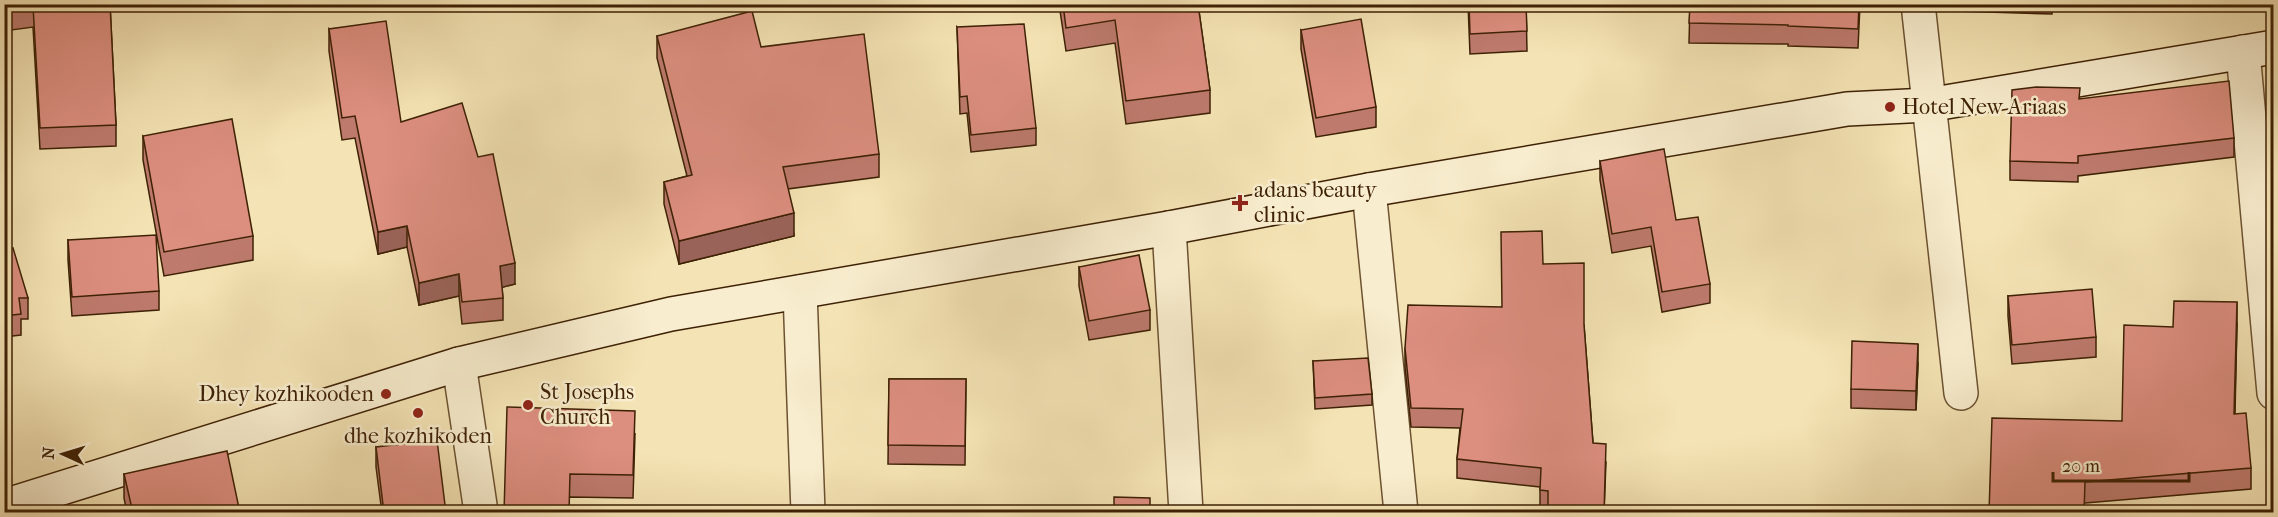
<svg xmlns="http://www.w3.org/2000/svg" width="2278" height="517" font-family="'IM FELL French Canon',serif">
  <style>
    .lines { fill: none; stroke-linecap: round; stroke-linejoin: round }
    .minor-casing { stroke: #6c5231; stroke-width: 36 }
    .secondary-casing { stroke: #3e2105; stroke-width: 36 }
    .minor { stroke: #f8edce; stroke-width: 33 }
    .secondary { stroke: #f8edce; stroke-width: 33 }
    .wall { fill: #bd7a6d; stroke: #3e2105; stroke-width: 1.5 }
    .shaded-wall { fill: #9a6359; stroke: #3e2105; stroke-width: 1.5 }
    .building { fill: #dc8e7f; stroke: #3e2105; stroke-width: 1.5 }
    .poi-dot { fill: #8f2418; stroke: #f8edce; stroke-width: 2 }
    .labels { text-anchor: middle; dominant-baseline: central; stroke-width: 5; stroke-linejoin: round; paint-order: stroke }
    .poi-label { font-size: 22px; fill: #3e2105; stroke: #f8edce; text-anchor: start }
  </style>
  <rect width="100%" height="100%" fill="#f4e3b4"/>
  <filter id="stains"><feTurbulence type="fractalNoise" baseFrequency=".00333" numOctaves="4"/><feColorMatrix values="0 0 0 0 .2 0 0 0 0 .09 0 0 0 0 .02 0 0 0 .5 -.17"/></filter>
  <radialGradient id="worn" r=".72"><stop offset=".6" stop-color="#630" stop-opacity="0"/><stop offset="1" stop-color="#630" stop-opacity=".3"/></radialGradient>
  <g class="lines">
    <defs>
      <g id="minor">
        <path d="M1918,4l43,389"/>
        <path d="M2243,52l31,341"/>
        <path d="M1369,190l32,322"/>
        <path d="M1169,228l17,284"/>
        <path d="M800,292l8,220"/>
        <path d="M459,364l22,148"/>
      </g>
      <path id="secondary" d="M4,506l455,-142 212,-50 498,-86 200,-38 478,-81 81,-4 346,-58"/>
    </defs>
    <!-- minor casing -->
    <use href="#minor" class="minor-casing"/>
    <!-- secondary casing -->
    <use href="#secondary" class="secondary-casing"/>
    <!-- minor -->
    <use href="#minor" class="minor"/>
    <!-- secondary -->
    <use href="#secondary" class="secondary"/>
  </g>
  <!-- wall -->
  <g class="wall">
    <path d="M4,4h106l6,121v21l-76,3 -7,-122 -29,4z"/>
    <path d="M1059,4h139l12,86v23l-84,11 -11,-81 -49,8z"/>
    <path d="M1468,4h58l1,47 -57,3z"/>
    <path d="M1690,4h170l-2,44 -70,-2v-2l-99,-1z"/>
    <path d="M1956,4h96v10l-96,-3z"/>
    <path d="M957,27l79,101v17l-65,7 -4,-39 -7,1z"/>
    <path d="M329,29l72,93 114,162 -13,3 1,11v22l-41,4 -3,-28 -40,9 -12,-58 -29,7 -23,-116 -13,2 -13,-89z"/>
    <path d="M1301,30l75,77v20l-60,10 -15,-88z"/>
    <path d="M657,36l104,11 118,107v23l-91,12 6,47 -115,28 -15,-60v-22l23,-6 -30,-118z"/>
    <path d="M2080,99l154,39v19l-156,19v6l-68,-2v-19z"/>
    <path d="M143,136l110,100v24l-89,16 -21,-116z"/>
    <path d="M1600,161l76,59 34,64v19l-48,9 -11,-66 -39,7 -12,-73z"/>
    <path d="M68,240l91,51v19l-87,6 -4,-56z"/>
    <path d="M4,250l24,48v21h-7v16l-17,2z"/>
    <path d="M1543,264l41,61 9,118 13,19 -2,51h-56v-4h-8v-22l-83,-9v-19l3,-31 -49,-1 -6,-60v-19l97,-41z"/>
    <path d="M1079,267l71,43v20l-61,10 -10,-54z"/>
    <path d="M2008,296l88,41v20l-84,7 -4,-48z"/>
    <path d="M2237,323l-2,91 16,54v21l-166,14 -96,10 133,-92 51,-94z"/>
    <path d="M1313,361l59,33v11l-57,4z"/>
    <path d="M1918,363l-2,47 -65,-2v-19z"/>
    <path d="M889,379h77l-1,86 -77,-1z"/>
    <path d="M635,434l-2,64 -63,-1 -66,16z"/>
    <path d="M376,447l70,66h-64l-6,-46z"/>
    <path d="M124,474l116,39h-113l-3,-15z"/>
  </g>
  <!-- shaded-wall -->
  <g class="shaded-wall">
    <path d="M794,213v23l-115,28v-23z"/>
    <path d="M407,226v21l-29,7v-22z"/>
    <path d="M515,263v21l-15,4v-22z"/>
    <path d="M459,274v22l-40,9v-22z"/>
    <path d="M2237,302v21l-3,112v-21z"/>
    <path d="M1918,344v19l-2,47v-19z"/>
  </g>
  <!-- building -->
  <g class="building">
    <path d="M4,4h106l6,121 -76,3 -7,-122 -29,4z"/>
    <path d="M1063,4h135l12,86 -84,11 -11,-81 -49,8z"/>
    <path d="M1469,4h57l1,27 -57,3z"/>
    <path d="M1690,4h169l-1,25 -70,-3v-1l-99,-2z"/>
    <path d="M752,11l9,36 103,-13 15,120 -96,13 11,46 -115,28 -15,-59 28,-7 -35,-139z"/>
    <path d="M1361,19l15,88 -60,11 -15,-88z"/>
    <path d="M386,21l15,101 61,-19 16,54 15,-3 22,109 -15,3 3,32 -41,4 -3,-28 -40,9 -12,-57 -29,6 -23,-116 -13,2 -13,-89z"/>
    <path d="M1024,24l12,104 -65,7 -4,-39 -7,1 -3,-70z"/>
    <path d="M2229,81l5,57 -156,18v7l-68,-2 2,-71 24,-3 44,1 -1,11z"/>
    <path d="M232,119l21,117 -89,16 -21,-116z"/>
    <path d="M1664,149l12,71 22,-3 12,67 -48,8 -11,-65 -39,7 -12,-73z"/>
    <path d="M1542,231l1,33 41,-1v62l9,118 13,1 -2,69h-56v-22l-8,-1 1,-22 -84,-9 6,-50 -52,-1 -6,-60 3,-43 94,2 -1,-75z"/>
    <path d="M156,235l3,56 -87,6 -4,-57z"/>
    <path d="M13,248l15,50h-9l2,16 -17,2v-66z"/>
    <path d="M1139,255l11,55 -61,11 -10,-54z"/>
    <path d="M2092,289l4,48 -84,8 -4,-49z"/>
    <path d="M2174,301l63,1 -3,112 12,-1 5,55 -166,14 -1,31h-95l3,-95 130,3 2,-96 49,2z"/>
    <path d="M1852,341l66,3 -2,47 -65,-2z"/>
    <path d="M1368,358l4,36 -57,4 -2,-37z"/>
    <path d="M889,379h77l-1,67 -77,-1z"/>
    <path d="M507,407l128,4 -2,64 -63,-1 -1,39h-65z"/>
    <path d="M437,440l9,73h-62l-8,-66z"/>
    <path d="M227,451l13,62h-107l-9,-39z"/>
    <path d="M1114,497l36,1v15h-36z"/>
  </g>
  <!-- markers -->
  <g class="poi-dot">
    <circle cx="1890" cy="107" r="6"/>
    <path d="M1237 194h6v6h6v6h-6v6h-6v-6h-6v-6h6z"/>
    <circle cx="386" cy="394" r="6"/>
    <circle cx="528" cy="405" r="6"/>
    <circle cx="418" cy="413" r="6"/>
  </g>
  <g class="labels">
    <!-- poi labels -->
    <g class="poi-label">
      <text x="1902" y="107">Hotel New Ariaas</text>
      <text x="1254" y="190">adans beauty<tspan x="1254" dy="25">clinic</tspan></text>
      <text x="540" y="392">St Josephs<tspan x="540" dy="25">Church</tspan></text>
      <text x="374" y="394" text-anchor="end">Dhey kozhikooden</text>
      <text x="418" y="436" text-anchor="middle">dhe kozhikoden</text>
    </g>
  </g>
  <!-- margin -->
  <rect width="2278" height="517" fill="none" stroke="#f4e3b4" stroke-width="24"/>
  <rect x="6" y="6" width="2266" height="505" fill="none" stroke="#3e2105" stroke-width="3"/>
  <rect x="12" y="12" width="2254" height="493" fill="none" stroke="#3e2105" stroke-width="1.5"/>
  <!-- north arrow -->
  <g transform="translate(63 454) rotate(274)" stroke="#f8edce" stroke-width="4.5" paint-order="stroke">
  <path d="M0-4.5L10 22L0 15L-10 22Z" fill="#3e2105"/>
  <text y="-9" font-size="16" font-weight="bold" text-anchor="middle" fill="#3e2105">N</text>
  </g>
  <!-- scale -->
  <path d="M2053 472v9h136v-9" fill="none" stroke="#3e2105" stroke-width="3"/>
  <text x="2062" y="472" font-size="18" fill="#3e2105" stroke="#f8edce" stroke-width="4.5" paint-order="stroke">20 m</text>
  <rect width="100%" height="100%" filter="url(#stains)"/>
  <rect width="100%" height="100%" fill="url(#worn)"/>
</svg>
